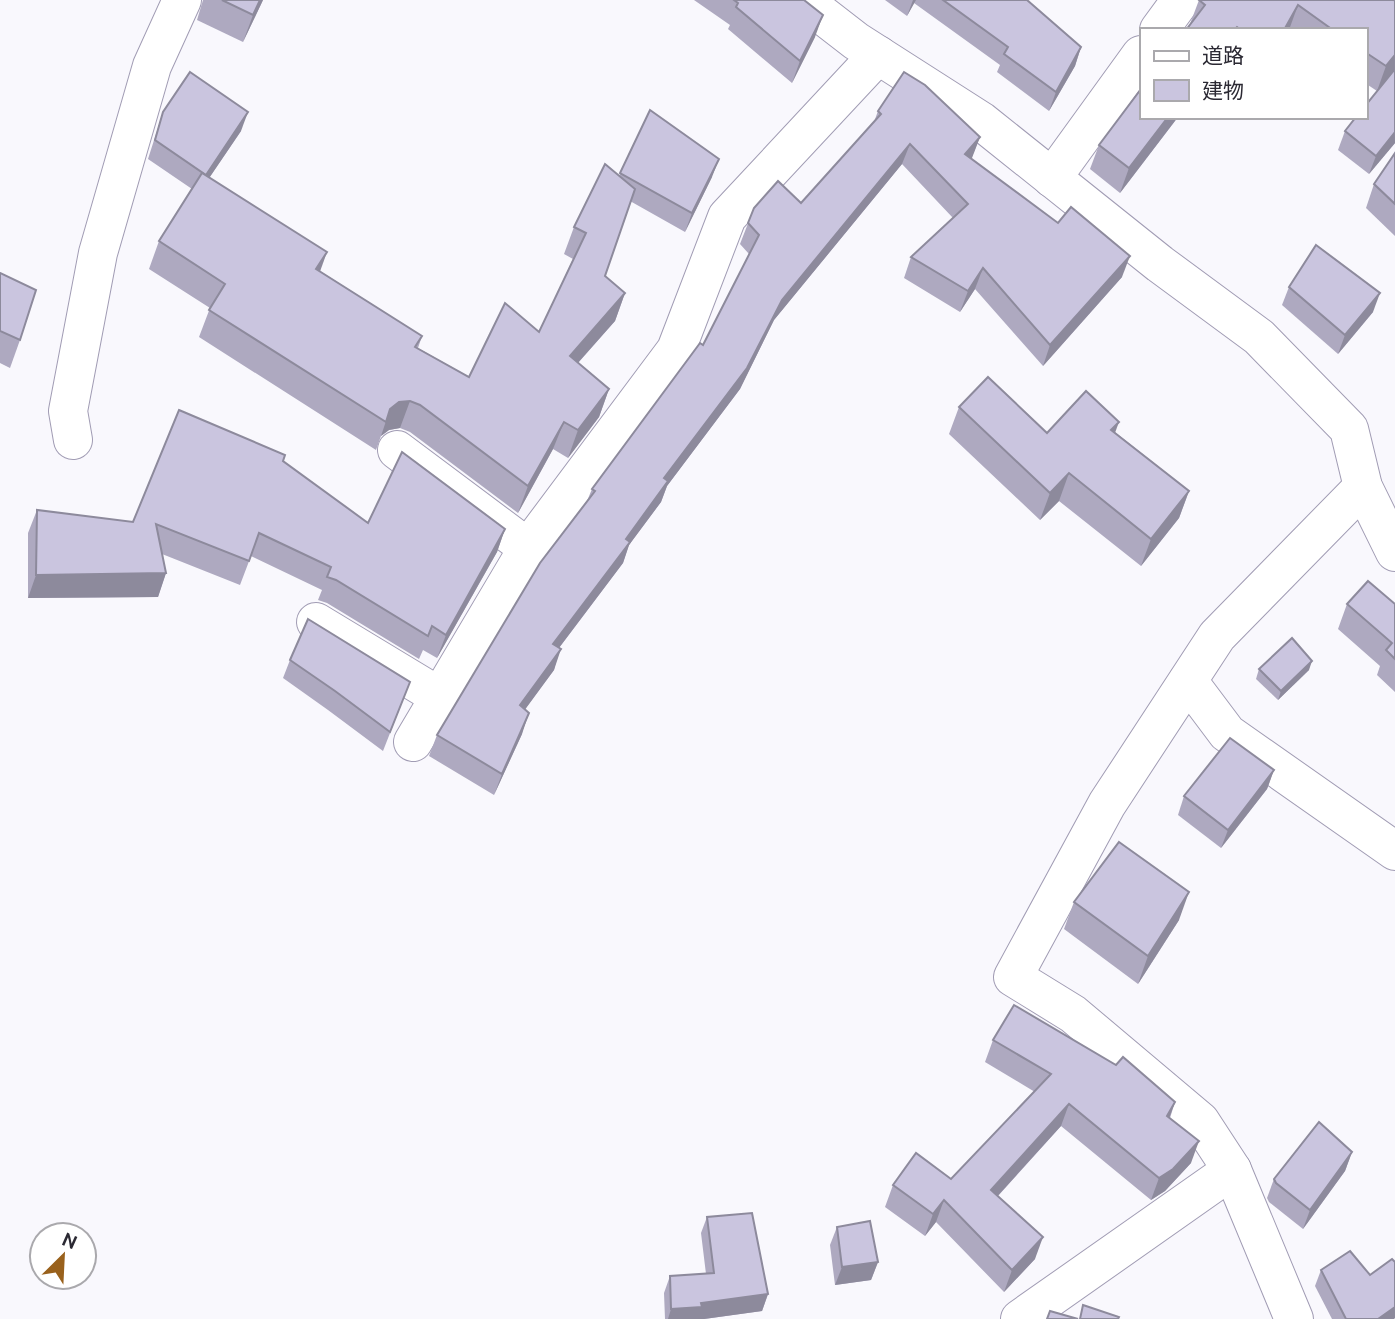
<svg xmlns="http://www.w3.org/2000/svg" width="1395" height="1319" font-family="Ubuntu,'Noto Sans JP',sans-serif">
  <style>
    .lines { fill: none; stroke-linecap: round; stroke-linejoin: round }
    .minor-casing { stroke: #a19cb4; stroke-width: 40 }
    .minor { stroke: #fff; stroke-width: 38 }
    .wall { fill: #aea9c0 }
    .shaded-wall { fill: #8d8a9c }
    .building { fill: #cac5df; stroke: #8d8a9c; stroke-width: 2 }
  </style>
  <rect width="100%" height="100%" fill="#f9f8fd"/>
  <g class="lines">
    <defs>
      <g id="minor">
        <path d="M803,0l53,41 125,80 179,143 99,73 90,92 14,58 32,65"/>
        <path d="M1159,30l22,-30"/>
        <path d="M1052,178l89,-123"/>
        <path d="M73,440l-5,-29 30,-158 54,-187 30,-66"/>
        <path d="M397,450l131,98"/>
        <path d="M316,622l124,75"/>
        <path d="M1188,681l39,52 168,118"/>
        <path d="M413,742l115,-194 148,-198 51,-133 151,-162"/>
        <path d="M1020,1319l212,-149"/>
        <path d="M1294,1319l-62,-149 -32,-49 -127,-107 -60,-37 94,-173 110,-168 146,-149"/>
      </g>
    </defs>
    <!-- minor casing -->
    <use href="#minor" class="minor-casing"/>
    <!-- minor -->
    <use href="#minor" class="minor"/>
  </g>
  <!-- wall -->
  <g class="wall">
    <path d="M203,0h60l-20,42 -46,-22z"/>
    <path d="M694,0h110l11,37 -23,46 -64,-54 2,-4z"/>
    <path d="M885,0h142l54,47 -6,19 -26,45 -52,-39 3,-7 -86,-62 -7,13z"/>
    <path d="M1199,0h195l1,69 -18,22 -12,-8v-53h-179l4,-6z"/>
    <path d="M650,110l62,67 -27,55 -55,-31 -25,75 20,17 -10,28 -37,42 31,26 -10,28 -31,41 -15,-9 -35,64 -108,-81 -10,-4 -11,2 -8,6 -5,14 -177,-113 11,-29 -61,-39 10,-28 33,-52 -44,-30 15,-47 78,19 -32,47 111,93 102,65 -4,12 51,29 70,-45 34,-73 -9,-5 10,-27 45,-51z"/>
    <path d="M878,111l102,26 -9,22 151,118 -79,89 -68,-77 -15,23 -56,-34 7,-21 42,-39 -51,-54 -128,156 -34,69 -73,97 -6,16 -32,43 -6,18 -64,85 -5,22 -29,39 -3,25 -28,61 -65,-39 8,-21 150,-234 5,-12 111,-144 46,-91 -9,-10 14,-36 47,-5 73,-81z"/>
    <path d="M1178,117l-58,76 -30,-24 9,-24z"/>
    <path d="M1345,131l50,12 -26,31 -31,-24z"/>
    <path d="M1395,153v83l-29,-28 8,-24z"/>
    <path d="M0,273l20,67 -10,28 -10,-5z"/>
    <path d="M1289,287l84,25 -35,42 -56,-49z"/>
    <path d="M959,407l88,26 68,-1 74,59 -10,27 -38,48 -82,-65 -19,19 -91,-86z"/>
    <path d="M283,461l85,62 137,6 -8,23 -60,106 -14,-8 -4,9 -92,-56 -9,-3 4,-10 -71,-34 -11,29 -78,-31 4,19 -8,24 -130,1v-65l9,-23 96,12z"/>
    <path d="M1347,604h48v88l-18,-17 3,-9 -42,-37z"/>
    <path d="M290,660l120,22 -27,69 -55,-41 -45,-32z"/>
    <path d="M1259,669l50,1 -31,30 -22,-21z"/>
    <path d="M1274,770l-7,19 -46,59 -43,-33 6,-19z"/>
    <path d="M1074,902l105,18 -41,64 -74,-55z"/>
    <path d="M993,1040l182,62 -5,16 21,45 -26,28 -14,9 -90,-74 -63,70 37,63 -31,33 -68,-70 -11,14 -40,-29 8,-22 58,-6 84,-87 -50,-30z"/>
    <path d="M1352,1152l-7,19 -42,58 -34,-27 -2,-4 7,-19z"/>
    <path d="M707,1217l61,77 -6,17 -58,8h-39l-1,-26 6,-17 36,-2 -5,-41z"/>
    <path d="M837,1227l41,35 -7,18 -36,5 -5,-40z"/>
    <path d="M1321,1270l49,5 24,44h-62l-17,-33z"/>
  </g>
  <!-- shaded-wall -->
  <g class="shaded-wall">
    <path d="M260,0h3l-20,42 10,-27z"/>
    <path d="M913,0h3l-9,16z"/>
    <path d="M1298,5l-9,25h-5z"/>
    <path d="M823,15l-8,22 -23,46 8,-22z"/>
    <path d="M1081,47l-6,19 -26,45 7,-19z"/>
    <path d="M1395,55v14l-18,22 9,-25z"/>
    <path d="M248,112l-7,19 -42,62 7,-18z"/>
    <path d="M1168,117h10l-58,76 9,-25z"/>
    <path d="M1395,132v11l-26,31 7,-18z"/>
    <path d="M980,137l-8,21 -15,17 8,-21z"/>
    <path d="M910,144l-8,20 -128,156 -34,69 -73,97 -6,16 -32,43 -6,18 -77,102 7,-21 73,-105 38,-61 118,-178z"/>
    <path d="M719,159l-7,18 -27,55 7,-19z"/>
    <path d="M327,252l-10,28 -1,-11z"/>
    <path d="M1130,256l-8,21 -79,89 7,-21z"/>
    <path d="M983,268l-8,21 -15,23 8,-21z"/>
    <path d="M625,293l-10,28 -55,62 10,-27z"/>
    <path d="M1380,293l-7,19 -35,42 7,-19z"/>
    <path d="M609,389l-10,28 -31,41 10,-28z"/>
    <path d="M410,401l-10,27 -11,2 -8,6 9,-27 9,-7z"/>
    <path d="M564,422l-11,27 -35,64 10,-27z"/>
    <path d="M1119,422l-10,27 2,-19z"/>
    <path d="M1069,473l-10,28 -19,19 10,-27z"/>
    <path d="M1189,491l-10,27 -38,48 10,-27z"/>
    <path d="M505,529l-8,23 -60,106 9,-23z"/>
    <path d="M166,573l-8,24 -130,1 8,-23z"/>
    <path d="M561,649l-7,21 -41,56 7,-21z"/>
    <path d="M1312,661l-3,9 -31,30 3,-9z"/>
    <path d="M529,713l-7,21 -28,61 8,-21z"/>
    <path d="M1274,770l-7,19 -46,59 7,-18z"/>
    <path d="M1189,892l-10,28 -41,64 10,-28z"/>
    <path d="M1175,1102l-8,22v-8z"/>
    <path d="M1069,1104l-8,22 -78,86 8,-22z"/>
    <path d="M1199,1141l-8,22 -26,28 -14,9 8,-22z"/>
    <path d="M1352,1152l-7,19 -42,58 7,-19z"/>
    <path d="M944,1200l-8,22 -11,14 8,-22z"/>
    <path d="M1043,1237l-8,22 -31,33 8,-22z"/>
    <path d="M878,1262l-7,18 -36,5 7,-18z"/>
    <path d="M768,1294l-6,17 -58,8h-36l3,-10 30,-6z"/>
    <path d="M1395,1307v11l-1,1h-16z"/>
  </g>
  <!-- building -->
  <g class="building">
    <path d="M222,0h38l-7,15z"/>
    <path d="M734,0h70l19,15 -23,46 -64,-54 2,-4z"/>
    <path d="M943,0h84l54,47 -25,45 -52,-38 4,-7z"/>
    <path d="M1199,0h195l1,1v54l-9,11 -21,-14v-22h-32l-35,-25 -14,25h-43l-4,-3 -3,3h-48l19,-25z"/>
    <path d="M1395,69v63l-19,24 -31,-25 11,-14h9v-11z"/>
    <path d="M190,72l58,40 -42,63 -51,-35 8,-28z"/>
    <path d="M904,72l21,13 55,52 -15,17 93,69 13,-16 59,49 -80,89 -67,-77 -15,23 -57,-34 57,-53 -58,-60 -128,156 -35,68 -83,110 4,3 -42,58 4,3 -77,102 8,5 -41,56 9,8 -27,61 -65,-39 103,-172 55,-72 -3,-2 108,-146 3,2 56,-110 -11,-12 6,-15 24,-27 23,22 80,-89 -3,-3z"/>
    <path d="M1141,89v28h27l-39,51 -30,-23z"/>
    <path d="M650,110l69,49 -27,54 -72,-40z"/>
    <path d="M1395,153v51l-21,-20z"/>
    <path d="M605,164l30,25 -30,87 20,17 -55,63 39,33 -31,41 -14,-8 -36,64 -108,-81 -10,-4 -11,1 -9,7 -4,13 -177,-112 16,-26 -66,-43 43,-68 125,79 -11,17 106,67 -7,11 54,30 36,-74 34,29 47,-99 -12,-6z"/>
    <path d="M1316,245l64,48 -35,42 -56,-48z"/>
    <path d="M0,273l36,17 -16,50 -20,-9z"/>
    <path d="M988,377l59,56 39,-42 33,31 -8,8 78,61 -38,48 -82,-66 -19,20 -91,-86z"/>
    <path d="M179,410l106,45 -2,6 85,62 34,-71 103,77 -59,106 -14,-9 -4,10 -92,-56 -9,-3 4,-10 -72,-34 -10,28 -93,-37 10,49 -130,2 1,-65 96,12z"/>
    <path d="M1368,581l27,23v55l-9,-9 6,-7 -45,-39z"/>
    <path d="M308,619l102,63 -20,50 -55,-41 -45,-31z"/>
    <path d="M1292,638l20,23 -31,30 -22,-22z"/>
    <path d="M1230,738l44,32 -46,60 -44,-34z"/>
    <path d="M1119,842l70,50 -41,64 -74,-54z"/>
    <path d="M1014,1005l102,60 7,-8 52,45 -8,14 32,25 -26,28 -14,9 -90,-74 -78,86 52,47 -31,33 -68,-70 -11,14 -40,-29 23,-32 35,26 100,-105 -58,-34z"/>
    <path d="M1319,1122l33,30 -42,58 -34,-27 -2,-4z"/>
    <path d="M752,1213l16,81 -67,9 1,4 -31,2 -1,-33 44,-3 -7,-56z"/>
    <path d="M870,1221l8,41 -36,5 -5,-40z"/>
    <path d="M1350,1251l20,24 22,-16 3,3v45l-17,12h-32l-25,-49z"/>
    <path d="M1083,1305l36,12 -1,2h-38z"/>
    <path d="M1050,1311l28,8h-31z"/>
  </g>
  <!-- legend -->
  <rect x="1140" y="28" width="228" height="91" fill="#ffffff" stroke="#aaa9ad" stroke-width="2"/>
  <rect x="1154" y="51" width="35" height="10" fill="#ffffff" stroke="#aaa9ad" stroke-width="2"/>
  <text x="1202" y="63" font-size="21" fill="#2b2933">道路</text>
  <rect x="1154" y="80" width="35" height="21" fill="#cac5df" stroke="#aaa9ad" stroke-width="2"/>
  <text x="1202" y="98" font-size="21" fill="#2b2933">建物</text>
  <!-- north arrow -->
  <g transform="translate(63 1256) rotate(24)"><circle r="33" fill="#ffffff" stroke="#aaa9ad" stroke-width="2"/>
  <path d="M0-5L12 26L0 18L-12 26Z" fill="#99611c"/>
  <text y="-10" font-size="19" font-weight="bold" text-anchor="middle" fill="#2b2933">N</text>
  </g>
</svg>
